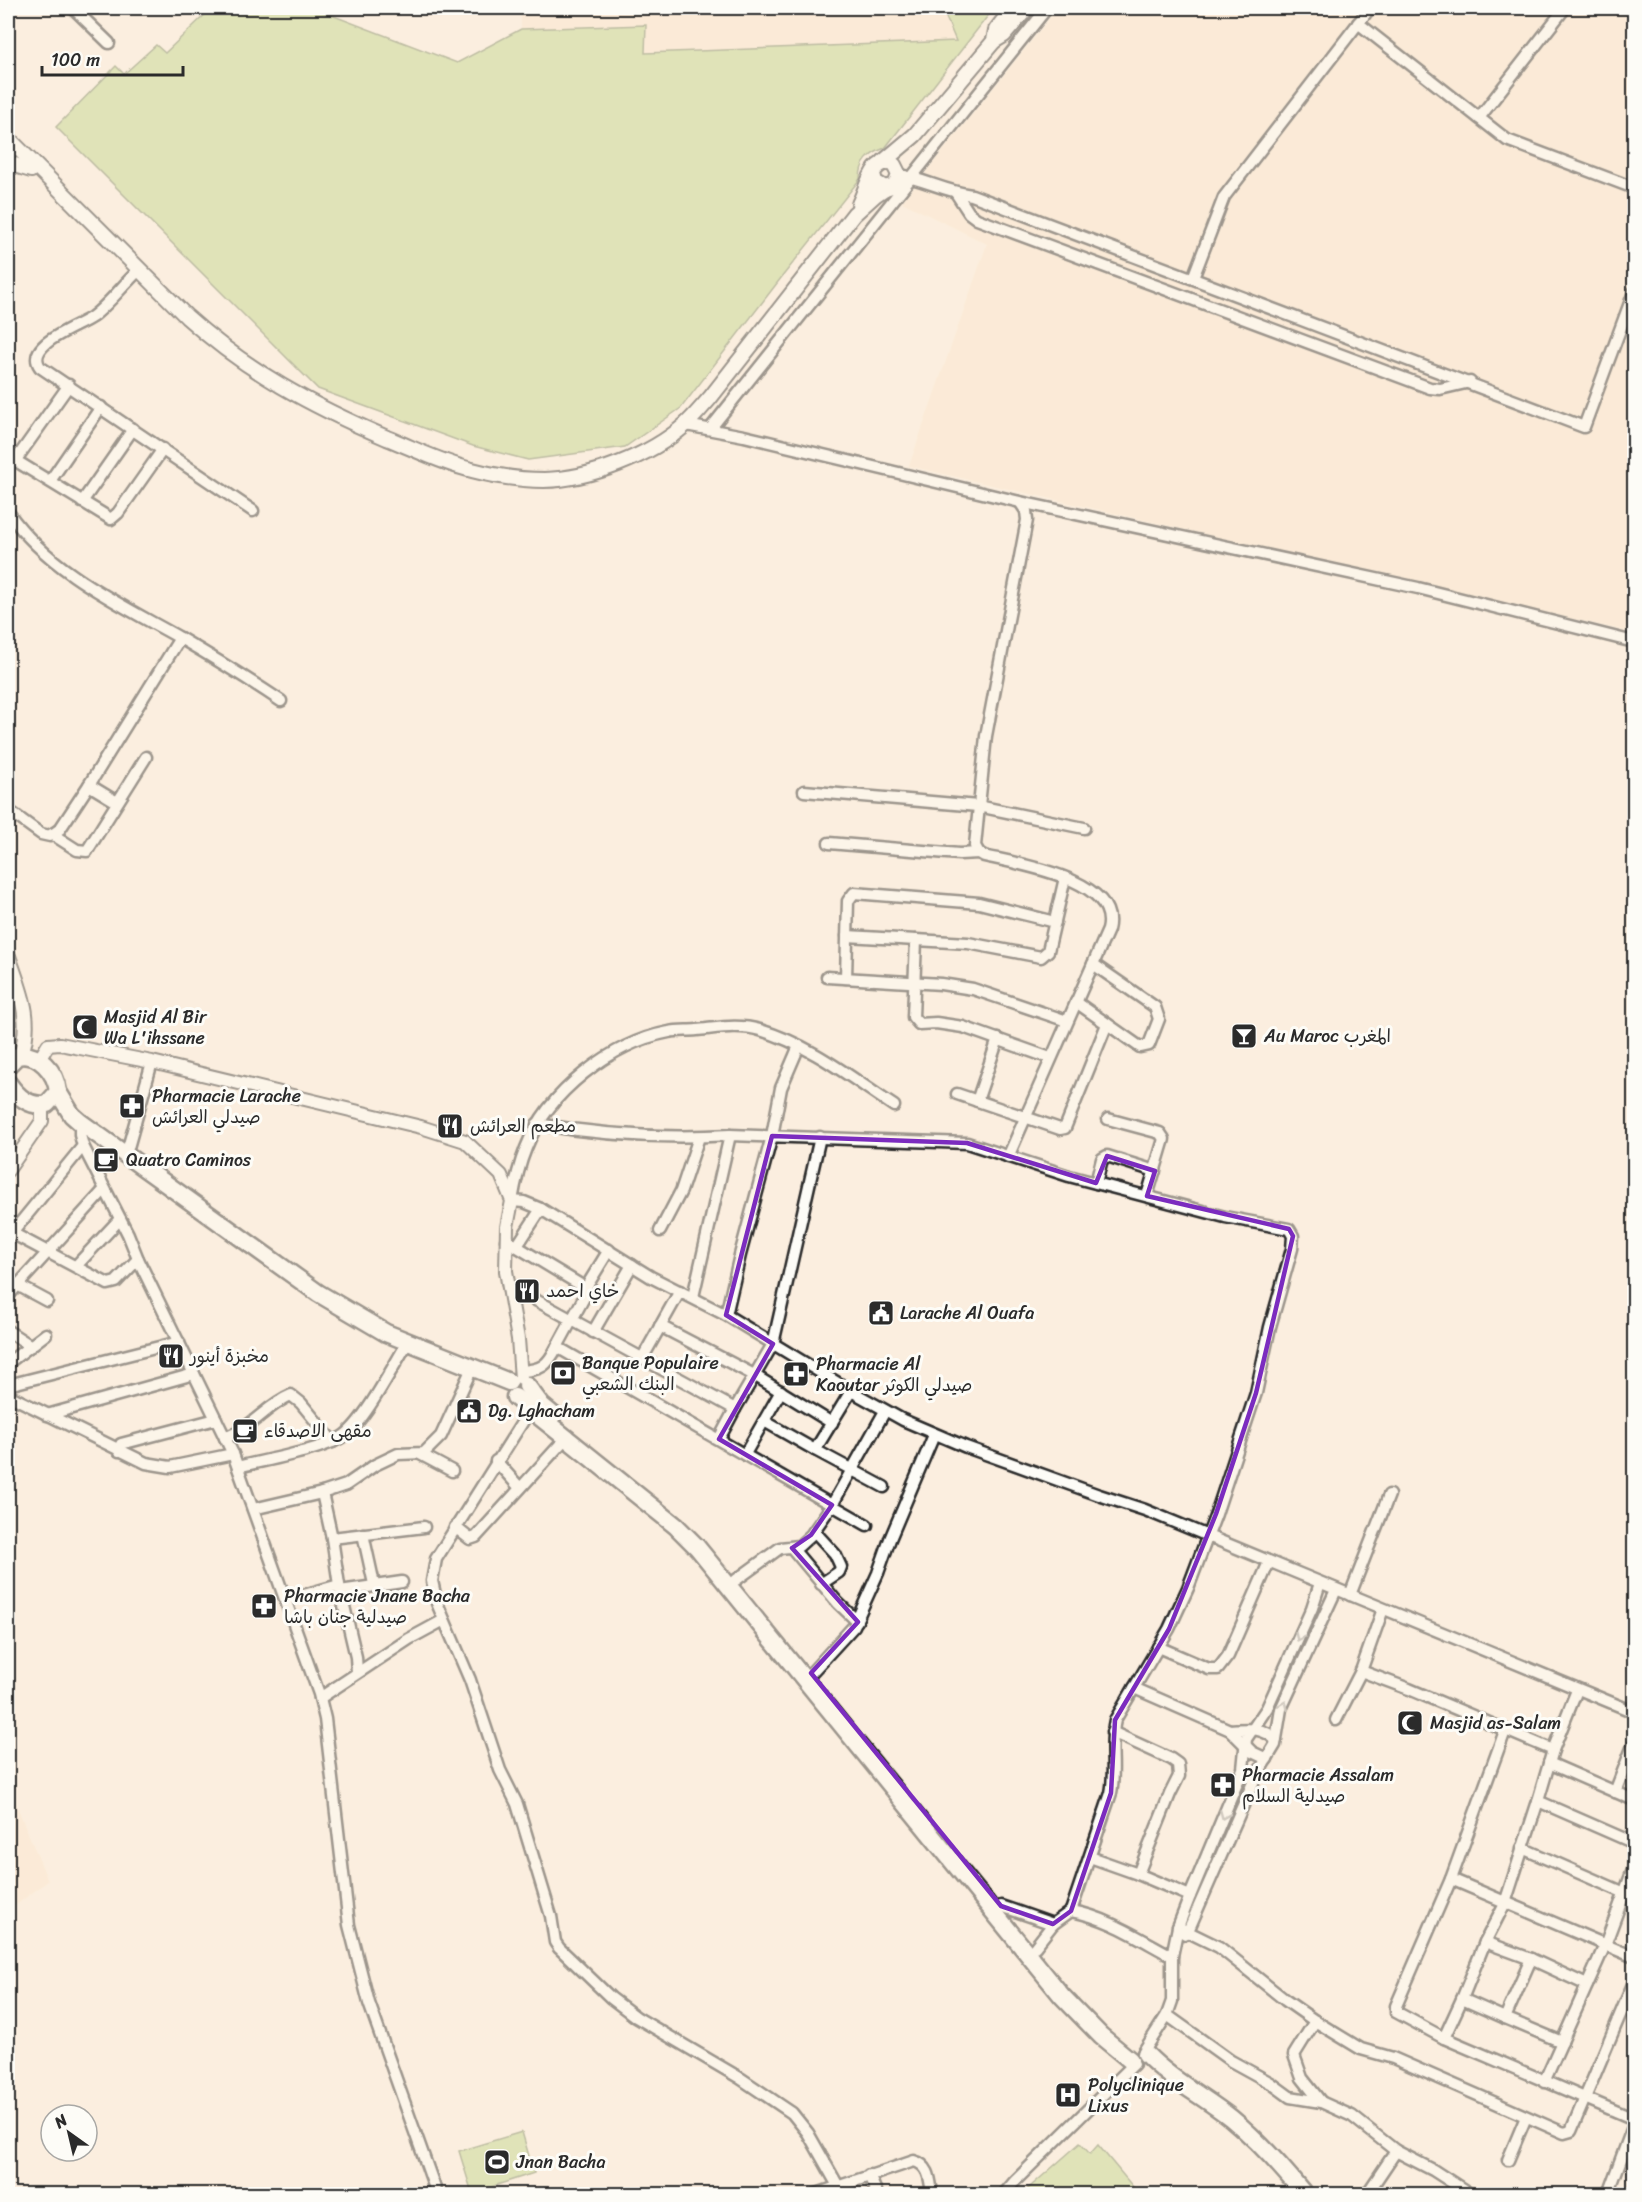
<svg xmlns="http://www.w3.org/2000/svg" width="1642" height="2202" font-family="Sriracha,'Playpen Sans Arabic',sans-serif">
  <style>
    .built { fill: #fae5ce }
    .green { fill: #bed58b; stroke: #74805b; stroke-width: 1.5 }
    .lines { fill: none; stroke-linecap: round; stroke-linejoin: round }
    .minor-casing { stroke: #2b2b2b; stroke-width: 15 }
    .tertiary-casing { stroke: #2b2b2b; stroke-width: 16 }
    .secondary-casing { stroke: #2b2b2b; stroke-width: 18 }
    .trunk-casing { stroke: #2b2b2b; stroke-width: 21 }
    .minor { stroke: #fdfcf7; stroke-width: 10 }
    .tertiary { stroke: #fdfcf7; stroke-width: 12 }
    .secondary { stroke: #fdfcf7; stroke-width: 14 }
    .trunk { stroke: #fdfcf7; stroke-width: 16 }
    .oneway { stroke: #9e9e9b }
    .marked { fill: none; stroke: #7b2cbf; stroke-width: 4.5; stroke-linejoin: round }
    .labels { text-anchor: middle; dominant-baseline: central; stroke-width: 6; stroke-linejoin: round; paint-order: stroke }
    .poi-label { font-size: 18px; fill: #2b2b2b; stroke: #fdfcf7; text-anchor: start }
  </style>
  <rect width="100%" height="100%" fill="#fbeedf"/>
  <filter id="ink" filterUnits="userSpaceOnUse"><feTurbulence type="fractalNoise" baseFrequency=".0167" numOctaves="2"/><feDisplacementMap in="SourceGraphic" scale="12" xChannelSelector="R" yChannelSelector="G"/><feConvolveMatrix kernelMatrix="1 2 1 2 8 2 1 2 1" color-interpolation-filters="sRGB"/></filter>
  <g filter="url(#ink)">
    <!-- built -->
    <g class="built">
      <path d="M521,8h421l14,33 -311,12 1,-28 -125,4z"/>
      <path d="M1058,8h576v625l-725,-167 78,-222 -85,-42z"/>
      <path d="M8,1785l40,96 -40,30z"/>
    </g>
    <!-- green -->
    <g class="green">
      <path d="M212,8h101l144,55 64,-34 125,-4 -1,28 311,-12 -14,-33h52l-109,140c-16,6 -25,14 -25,31l-79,99 -100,130 -56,39 -97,13 -55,-14 -155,-57 -262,-262 60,-61 8,8 32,-29 9,8z"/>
      <path d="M522,2132l12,41 -62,20 -13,-42z"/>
      <path d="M1080,2143l10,11 8,-9 41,49h-117z"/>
    </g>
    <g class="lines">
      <defs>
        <g id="minor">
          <path d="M73,8l36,35"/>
          <path d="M1358,23l149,117 127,48"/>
          <path d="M1479,118l86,-110"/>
          <path d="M899,175c25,4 47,17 73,20l612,232 50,-135"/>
          <path d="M956,193l13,20 8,6 453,169 10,1 30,-7"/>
          <path d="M139,270c-16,15 -30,34 -47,47 -14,10 -68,27 -52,50l213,144"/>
          <path d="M1193,278l31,-81 146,-189"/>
          <path d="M686,425l58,11 276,66 398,86 216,54"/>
          <path d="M710,429l337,-421"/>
          <path d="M8,456l103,63 7,-6 45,-64"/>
          <path d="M15,461l54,-76"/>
          <path d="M50,481l51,-74"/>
          <path d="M82,502l51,-73"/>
          <path d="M8,512c42,60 110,91 172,126 34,20 68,41 101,63"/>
          <path d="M89,785l28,17"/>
          <path d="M804,791l174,15 106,22"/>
          <path d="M8,810l33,24 9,2 10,-7 29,-44 91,-147"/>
          <path d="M52,834l25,16 10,1 59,-94"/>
          <path d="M829,843l130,11 20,-1"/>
          <path d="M847,936l121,7 73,14 7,-6 17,-73"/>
          <path d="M916,940l-3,77 6,7 17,-1 27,4 87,31"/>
          <path d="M827,977l114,7 32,5 94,32"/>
          <path d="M846,978l2,-77 6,-8 125,10 76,19"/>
          <path d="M1076,1002l64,45 9,-2 10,-26 -4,-12 -62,-43"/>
          <path d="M957,1094l103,35 5,-1 42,-104"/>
          <path d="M977,1101l21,-62"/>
          <path d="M894,1106c-44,-29 -83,-61 -134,-76 -22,-6 -41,-2 -63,0 -9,1 -19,0 -28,2 -58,11 -121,60 -143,116 -7,17 -11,35 -14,53l12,1 17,7 110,68 75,38 125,76 52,29 63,27 133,48 46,15 489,202"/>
          <path d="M1108,1119l52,14 4,6 -17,57"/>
          <path d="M80,1122v13l3,11 45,88 10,25 95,195 86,240 6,25 24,206 20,78 68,191"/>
          <path d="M537,1124c64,11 128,15 193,11l237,8 102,33 156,41 64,12 4,7 -1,13 -22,78 -14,66 -40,121 -28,74 -19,41 -54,91c-6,24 1,49 -4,73l-40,118 -18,13 -18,23"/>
          <path d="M126,1155l26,-93"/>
          <path d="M1008,1157l100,-227c13,-51 -90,-66 -124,-74l-5,-3 -4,-7 11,-110 41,-216 -1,-9 -6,-9"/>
          <path d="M1096,1183l6,-24 5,-3 48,15"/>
          <path d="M8,1231l100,53 8,-2 22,-23"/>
          <path d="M660,1231l21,-40 18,-54"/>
          <path d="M12,1233l71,-87"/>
          <path d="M506,1240l73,44 8,8 -30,55 275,158 -21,30 -12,11 -19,2 -44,32"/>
          <path d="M517,1246l24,-37"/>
          <path d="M76,1266l44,-47"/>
          <path d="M8,1280l39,21"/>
          <path d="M508,1285l227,124 -16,30"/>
          <path d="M585,1289l24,-39"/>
          <path d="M8,1296l96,-106"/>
          <path d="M693,1297l37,-162"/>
          <path d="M726,1315l14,-60 32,-119 9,-48 18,-42"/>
          <path d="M660,1326l94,49 78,48"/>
          <path d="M8,1331l23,15"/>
          <path d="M593,1332l39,-67"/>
          <path d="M643,1357l37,-66"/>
          <path d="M8,1363l38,-29"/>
          <path d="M520,1371c22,-1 27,-5 37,-24"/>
          <path d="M8,1385l171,-43"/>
          <path d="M851,1391l-36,59 69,37"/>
          <path d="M8,1395l138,68 24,4 63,-13"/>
          <path d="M735,1409l38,-65 47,-207"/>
          <path d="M530,1410l-94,149 -4,22 5,22 33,77 30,90 17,34 34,112 4,26 4,6 52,50 25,19 104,61 52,35 16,20 30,53"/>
          <path d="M47,1415l147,-41"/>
          <path d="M764,1421l51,29"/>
          <path d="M225,1438c28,-11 42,-33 66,-43l10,8 32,39"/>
          <path d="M119,1451l2,-7 95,-25"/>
          <path d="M420,1454l32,17"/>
          <path d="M745,1454l36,-63"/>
          <path d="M496,1461l24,27"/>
          <path d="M238,1467c27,-7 87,-17 107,-32 21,-16 48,-69 63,-93"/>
          <path d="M253,1509l69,-16 24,-8 29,-20 23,-11 26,-1 17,-17 31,-68"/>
          <path d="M867,1525l-35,-20 53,-94"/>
          <path d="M455,1527l15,12 6,-2 91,-100"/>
          <path d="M814,1531l21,23 6,13 -2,5 -18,12"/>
          <path d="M363,1534l11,50"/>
          <path d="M332,1538l92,-11"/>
          <path d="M792,1548l46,55 19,18"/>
          <path d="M339,1585l17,72 1,15"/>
          <path d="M340,1591l62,-9"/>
          <path d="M1350,1595l39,-100"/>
          <path d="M286,1600l53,-15 -7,-47 -10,-45"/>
          <path d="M1383,1609l-22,62 48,18 144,61"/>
          <path d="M1158,1647l51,22h9l10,-13 41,-94"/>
          <path d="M811,1673l43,-47 24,-53 12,-34 44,-104"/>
          <path d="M1134,1688l96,42 22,22 15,7"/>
          <path d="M1577,1690l-24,60 -15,51 96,42"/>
          <path d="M320,1698l89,-59 35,-19"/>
          <path d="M1336,1720l25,-49"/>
          <path d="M1230,1730c18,-1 32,-4 46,10"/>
          <path d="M1505,1731l-54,148 -55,127v6l48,26 190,81"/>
          <path d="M1549,1763l85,37"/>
          <path d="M1615,1792l19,-49"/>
          <path d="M1522,1848l112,49"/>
          <path d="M1090,1857l48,17 32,-80 9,-18 -1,-12 -7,-5 -59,-27"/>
          <path d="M1138,1874l52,22"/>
          <path d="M1451,1879l183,78"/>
          <path d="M1001,1906l52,18"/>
          <path d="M1071,1911c36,6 69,28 101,45l6,-29 12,-31 53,-127 3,-30 21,-31 45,-100 8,-25"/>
          <path d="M1178,1927l41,20 66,53 30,21 46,28 32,9 171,75 7,-2 63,-149"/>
          <path d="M1185,1934l3,-3 67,-153 20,-33 6,-36 55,-119"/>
          <path d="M1485,1942l20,-39 33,-102"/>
          <path d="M1462,1999l43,19"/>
          <path d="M1167,2015l64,46 40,22 19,14 31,5 31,14 44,35"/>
          <path d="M1315,2021l-21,34 8,23 19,24"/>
          <path d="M1444,2038l18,-39 23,-57 46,17"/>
          <path d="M1562,2042l-57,-24 26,-59 56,26"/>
          <path d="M1144,2051l23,-36 5,-14v-45"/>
          <path d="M1544,2082l61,-137 29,-78"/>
          <path d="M1508,2160l18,-43"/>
          <path d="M869,2175l8,19"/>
          <path d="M816,2194l98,-33c16,4 16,20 18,33"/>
          <path d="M1004,2194l11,-13 119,-117"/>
          <path d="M1367,2194l29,-43 37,19 37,24"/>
          <path d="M1608,2194l26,-70"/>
        </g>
        <g id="tertiary">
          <path d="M39,1060l9,-15 12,-1 92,18 269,65 44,14 36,34 11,26 -5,26 -1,44 12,68 3,39"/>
          <path d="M8,1170l34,-49v-16"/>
        </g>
        <g id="secondary">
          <path d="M994,41l2,-11 17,-22"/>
          <path d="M8,138l179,179c60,54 125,89 200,121 28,11 55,25 85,32 23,6 48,10 72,10 46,-1 106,-24 141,-55 9,-8 17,-18 25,-27l144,-184 21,-19 10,-7"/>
          <path d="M883,162l32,-27 79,-94 10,-6 23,-27"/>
          <path d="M8,163l23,7"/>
          <path d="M859,204c8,-15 14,-50 35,-39l5,10 -4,10 -10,3 -10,-6 -2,-8"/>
          <path d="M8,956c12,36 25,61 13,99"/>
        </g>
        <g id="trunk">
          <path d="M8,1065l9,-9c21,-5 39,16 41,36l-11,12c-18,4 -30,-8 -39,-21"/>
          <path d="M58,1092l14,23 8,7 238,171 68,40 123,49"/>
          <path d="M527,1386l15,20 11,9"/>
          <path d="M515,1397l161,129 21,21 365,449 39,40 29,24"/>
          <path d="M1146,2054c25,26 57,42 85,64 28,23 51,49 73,76"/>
        </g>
      </defs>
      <!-- minor casing -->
      <use href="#minor" class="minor-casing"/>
      <!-- tertiary casing -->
      <use href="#tertiary" class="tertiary-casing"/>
      <!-- secondary casing -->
      <use href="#secondary" class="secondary-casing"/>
      <!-- trunk casing -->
      <use href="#trunk" class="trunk-casing"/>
      <!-- minor -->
      <use href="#minor" class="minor"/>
      <!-- tertiary -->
      <use href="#tertiary" class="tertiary"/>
      <!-- secondary -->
      <use href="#secondary" class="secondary"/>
      <!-- trunk -->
      <use href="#trunk" class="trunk"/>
    </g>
    <!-- one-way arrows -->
    <defs><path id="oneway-chevron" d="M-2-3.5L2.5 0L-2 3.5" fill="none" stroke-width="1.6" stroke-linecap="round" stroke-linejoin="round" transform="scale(1.5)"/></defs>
    <g class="oneway">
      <use href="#oneway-chevron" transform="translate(1299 1637) rotate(114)"/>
      <use href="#oneway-chevron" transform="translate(1284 1705) rotate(-67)"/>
      <use href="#oneway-chevron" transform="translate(1224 1815) rotate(113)"/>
    </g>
  </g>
  <!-- marked area -->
  <path d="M0 0H1642V2202H0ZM772,1136l195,7 129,40 11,-27 48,15 -8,25 142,33 4,7 -37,157 -40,121 -47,115 -54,91 -4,73 -40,118 -18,13 -52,-18 -190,-233 47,-51 -66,-74 19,-13 21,-30 -113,-66 54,-95 -47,-29z" fill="#fbeedf" fill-opacity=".55" fill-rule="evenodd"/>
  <path class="marked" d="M772,1136l195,7 129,40 11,-27 48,15 -8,25 142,33 4,7 -37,157 -40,121 -47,115 -54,91 -4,73 -40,118 -18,13 -52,-18 -190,-233 47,-51 -66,-74 19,-13 21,-30 -113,-66 54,-95 -47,-29z"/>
  <!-- icons -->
  <defs>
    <symbol id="mosque-square" viewBox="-11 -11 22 22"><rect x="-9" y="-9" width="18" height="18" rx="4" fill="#2b2b2b" stroke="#fdfcf7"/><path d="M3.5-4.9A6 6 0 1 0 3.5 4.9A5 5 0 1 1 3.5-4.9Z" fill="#fff"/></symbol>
    <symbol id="bar-square" viewBox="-11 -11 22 22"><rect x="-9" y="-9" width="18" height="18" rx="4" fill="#2b2b2b" stroke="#fdfcf7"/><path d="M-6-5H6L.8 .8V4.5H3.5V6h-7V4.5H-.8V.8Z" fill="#fff"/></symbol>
    <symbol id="pharmacy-square" viewBox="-11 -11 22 22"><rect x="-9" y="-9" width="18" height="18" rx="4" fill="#2b2b2b" stroke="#fdfcf7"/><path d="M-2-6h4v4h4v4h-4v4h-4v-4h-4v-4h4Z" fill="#fff"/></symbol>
    <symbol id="restaurant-square" viewBox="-11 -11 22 22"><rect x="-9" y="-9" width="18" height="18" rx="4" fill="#2b2b2b" stroke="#fdfcf7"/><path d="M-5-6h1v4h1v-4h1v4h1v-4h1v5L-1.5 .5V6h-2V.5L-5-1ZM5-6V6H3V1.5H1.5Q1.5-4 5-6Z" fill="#fff"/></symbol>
    <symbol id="cafe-square" viewBox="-11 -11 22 22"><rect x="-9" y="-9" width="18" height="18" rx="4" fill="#2b2b2b" stroke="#fdfcf7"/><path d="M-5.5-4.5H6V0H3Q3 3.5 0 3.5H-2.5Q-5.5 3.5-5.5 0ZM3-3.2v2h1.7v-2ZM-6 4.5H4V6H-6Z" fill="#fff"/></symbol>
    <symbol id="civic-square" viewBox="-11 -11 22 22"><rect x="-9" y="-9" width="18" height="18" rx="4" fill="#2b2b2b" stroke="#fdfcf7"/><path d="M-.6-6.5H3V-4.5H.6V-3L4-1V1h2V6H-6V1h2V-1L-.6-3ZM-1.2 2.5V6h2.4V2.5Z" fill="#fff"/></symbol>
    <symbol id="bank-square" viewBox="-11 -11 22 22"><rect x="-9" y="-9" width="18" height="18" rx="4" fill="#2b2b2b" stroke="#fdfcf7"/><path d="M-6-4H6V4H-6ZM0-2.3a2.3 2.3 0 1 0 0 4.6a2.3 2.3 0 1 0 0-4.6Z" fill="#fff"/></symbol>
    <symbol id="hospital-square" viewBox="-11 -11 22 22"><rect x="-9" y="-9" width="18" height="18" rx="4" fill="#2b2b2b" stroke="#fdfcf7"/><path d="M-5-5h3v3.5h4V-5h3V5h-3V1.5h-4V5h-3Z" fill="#fff"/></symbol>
    <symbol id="stadium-square" viewBox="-11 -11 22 22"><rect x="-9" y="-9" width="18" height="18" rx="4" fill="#2b2b2b" stroke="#fdfcf7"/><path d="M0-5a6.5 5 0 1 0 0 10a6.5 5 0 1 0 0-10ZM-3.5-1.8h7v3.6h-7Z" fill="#fff"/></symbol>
  </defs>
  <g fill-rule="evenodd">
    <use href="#mosque-square" x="70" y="1012" width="30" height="30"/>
    <use href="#bar-square" x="1229" y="1021" width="30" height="30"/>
    <use href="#pharmacy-square" x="117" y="1091" width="30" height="30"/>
    <use href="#restaurant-square" x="435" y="1111" width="30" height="30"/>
    <use href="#cafe-square" x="91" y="1145" width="30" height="30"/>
    <use href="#restaurant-square" x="512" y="1276" width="30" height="30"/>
    <use href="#civic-square" x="866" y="1298" width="30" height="30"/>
    <use href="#restaurant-square" x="156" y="1341" width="30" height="30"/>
    <use href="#bank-square" x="548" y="1358" width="30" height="30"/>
    <use href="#pharmacy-square" x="781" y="1359" width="30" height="30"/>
    <use href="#civic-square" x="454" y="1396" width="30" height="30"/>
    <use href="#cafe-square" x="230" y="1416" width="30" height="30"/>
    <use href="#pharmacy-square" x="249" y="1591" width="30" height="30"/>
    <use href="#mosque-square" x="1395" y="1708" width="30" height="30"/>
    <use href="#pharmacy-square" x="1208" y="1770" width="30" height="30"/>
    <use href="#hospital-square" x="1053" y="2080" width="30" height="30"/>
    <use href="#stadium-square" x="482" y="2147" width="30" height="30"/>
  </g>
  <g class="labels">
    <!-- poi labels -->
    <g class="poi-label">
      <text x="104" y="1017">Masjid Al Bir<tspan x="104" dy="21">Wa L'ihssane</tspan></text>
      <text x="1264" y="1036">Au Maroc المغرب</text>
      <text x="152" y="1096">Pharmacie Larache<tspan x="152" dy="21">صيدلي العرائش</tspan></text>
      <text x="470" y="1126">مطعم العرائش</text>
      <text x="126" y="1160">Quatro Caminos</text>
      <text x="546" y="1291">خاي احمد</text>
      <text x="900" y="1313">Larache Al Ouafa</text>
      <text x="190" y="1356">مخبزة أينور</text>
      <text x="582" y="1363">Banque Populaire<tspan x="582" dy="21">البنك الشعبي</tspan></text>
      <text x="816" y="1364">Pharmacie Al<tspan x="816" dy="21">Kaoutar صيدلي الكوثر</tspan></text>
      <text x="488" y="1411">Dg. Lghacham</text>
      <text x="264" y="1431">مقهى الاصدقاء</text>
      <text x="284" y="1596">Pharmacie Jnane Bacha<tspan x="284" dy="21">صيدلية جنان باشا</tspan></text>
      <text x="1430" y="1723">Masjid as-Salam</text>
      <text x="1242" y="1775">Pharmacie Assalam<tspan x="1242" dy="21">صيدلية السلام</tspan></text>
      <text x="1088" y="2085">Polyclinique<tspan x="1088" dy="21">Lixus</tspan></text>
      <text x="516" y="2162">Jnan Bacha</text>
    </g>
  </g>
  <!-- margin -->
  <rect width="1642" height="2202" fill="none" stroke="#fdfcf7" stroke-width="30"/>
  <rect x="15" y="15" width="1612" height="2172" fill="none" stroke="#2b2b2b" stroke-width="2" filter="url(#ink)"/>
  <!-- north arrow -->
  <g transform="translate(69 2133) rotate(326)"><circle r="28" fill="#fdfcf7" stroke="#a9a8a5" stroke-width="1.5"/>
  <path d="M0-4.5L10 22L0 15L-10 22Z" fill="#2b2b2b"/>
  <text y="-9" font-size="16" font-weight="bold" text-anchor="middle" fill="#2b2b2b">N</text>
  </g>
  <!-- scale -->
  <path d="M42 66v9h141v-9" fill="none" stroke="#2b2b2b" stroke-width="3"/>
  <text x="51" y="66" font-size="18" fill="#2b2b2b" stroke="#fdfcf7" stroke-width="4.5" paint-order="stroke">100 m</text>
</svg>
